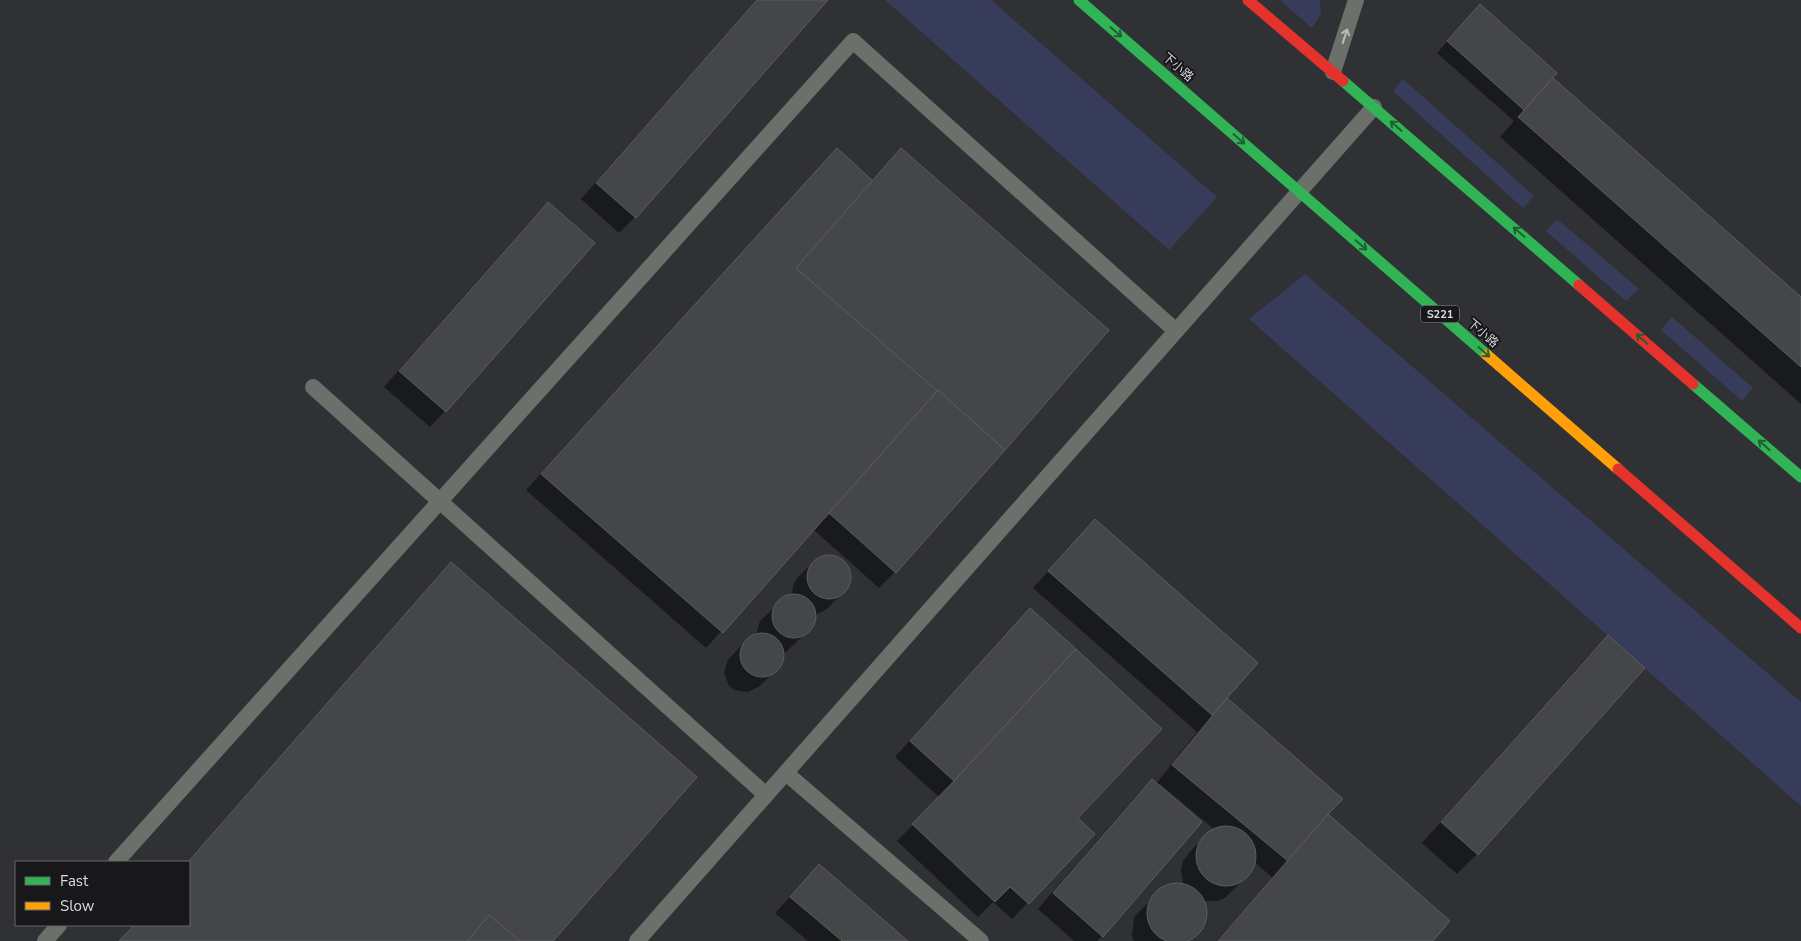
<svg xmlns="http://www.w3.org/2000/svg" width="1801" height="941" font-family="'Nunito Sans','Noto Sans SC',sans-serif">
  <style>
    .green { fill: #383c5b }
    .shadow { fill: #0007 }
    .building { fill: #454648; stroke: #5c5d5f }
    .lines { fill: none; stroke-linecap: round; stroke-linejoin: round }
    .lane { stroke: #6b706a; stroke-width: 16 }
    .fast { stroke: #30b455; stroke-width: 11 }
    .slow { stroke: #ff9f0a; stroke-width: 11 }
    .jam { stroke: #e5322d; stroke-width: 11 }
    .oneway { stroke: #235e35 }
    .oneway2 { stroke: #babcbd }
    .labels { text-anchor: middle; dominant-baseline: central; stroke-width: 4; stroke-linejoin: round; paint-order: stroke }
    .shield { fill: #18181b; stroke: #a1a1a5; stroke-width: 1 }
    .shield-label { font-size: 11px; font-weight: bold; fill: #dcdce0 }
    .street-label { font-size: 12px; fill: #dcdce0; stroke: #18181b }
  </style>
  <rect width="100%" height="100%" fill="#303134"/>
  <!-- green -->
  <g class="green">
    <path d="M885,0h106l226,197 -48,53z"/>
    <path d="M1280,0h40l1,14 -9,14z"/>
    <path d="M1403,79l131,117 -11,12 -130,-117z"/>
    <path d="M1557,219l82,70 -13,12 -80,-70z"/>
    <path d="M1305,274l496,428v104l-552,-487z"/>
    <path d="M1672,317l81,71 -11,13 -81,-71z"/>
  </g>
  <!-- shadow -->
  <g class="shadow">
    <path d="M757,0h69l-191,217 -16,16 -38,-34z"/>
    <path d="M1469,17l83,61 249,220v106l-301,-267 14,-16 -77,-68z"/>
    <path d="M901,149l206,181 -212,242 -16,16 -66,-59 -107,119 -180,-158 311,-340 35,31z"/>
    <path d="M548,203l-103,208 -15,16 -46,-40 148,-168z"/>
    <path d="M1095,520l131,178 115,101 -15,15 105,127h-214l56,-63 -19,-16 -4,11 -24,24 -8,4h-14l2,10 -5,18 -12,12h-55l-2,-5 2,-19 30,-30 19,-3 -2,-14 2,-9 6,-8 16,-17 10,-6 -55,-46 -58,152 -5,5h-23l-36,-32 98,-113 16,-16 4,4 41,-52 -164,-144z"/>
    <path d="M829,556l13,5 8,12 -2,14 -21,22 -12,6v4l-2,7 -27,26 -3,1 -2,11 -21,22 -12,6 -14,-2 -5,-4 -5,-13 4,-13 20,-22 8,-4 4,-13 27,-26 4,1 3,-13 4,-6 17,-16z"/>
    <path d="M451,564l100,377h-432l14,-16h56l-1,-63 247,-282z"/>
    <path d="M1015,625l61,193 17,16 -81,85 -19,-17 -15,15 -81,-76 43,-43 -45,-41z"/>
    <path d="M1608,637l35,31 -166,186 -20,20 -35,-31 166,-187z"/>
    <path d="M819,866l87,75h-98l-33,-28z"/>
  </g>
  <!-- building -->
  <g class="building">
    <path d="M757,0h71l-192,218 -40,-35z"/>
    <path d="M1480,4l77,69 -33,37 -77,-69z"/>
    <path d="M1553,78l248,219v70l-283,-250z"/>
    <path d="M837,148l36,33 -77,87 142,122 -215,243 -182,-159z"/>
    <path d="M901,148l208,182 -104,120 -209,-182z"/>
    <path d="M548,202l47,41 -149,169 -47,-41z"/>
    <path d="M938,390l67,60 -109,123 -67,-60z"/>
    <path d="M1095,519l163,144 -46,52 -164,-144z"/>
    <circle cx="829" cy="577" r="22"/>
    <path d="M451,562l246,215 -144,164h-434l15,-16h55l-1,-63z"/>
    <circle cx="794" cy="616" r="22"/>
    <path d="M1030,608l46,41 -122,132 -44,-40z"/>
    <circle cx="762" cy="655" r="22"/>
    <path d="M1608,635l37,33 -167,187 -37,-33z"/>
    <path d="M1076,649l86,80 -84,89 17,16 -66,70 -19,-17 -15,15 -83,-78 42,-43z"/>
    <path d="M1227,698l116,101 -15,15 -40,47 -116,-96z"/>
    <path d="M1152,779l50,43 -99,115 -50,-44z"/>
    <path d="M1328,814l122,107 -17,20h-215z"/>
    <circle cx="1226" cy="856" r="30"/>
    <path d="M819,864l89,77h-66l-52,-44z"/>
    <circle cx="1177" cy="913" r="30"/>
    <path d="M489,915l31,26h-52z"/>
  </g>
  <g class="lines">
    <!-- lane -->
    <g class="lane">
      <path d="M1333,72l23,-72"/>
      <path d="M313,387l453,408"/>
      <path d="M786,773l195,168"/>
      <path d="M116,862l737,-821 323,290"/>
      <path d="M45,941l14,-16"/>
      <path d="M637,941l737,-834"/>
    </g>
    <!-- fast -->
    <g class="fast">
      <path d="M1079,0l408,355"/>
      <path d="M1343,81l236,204"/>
      <path d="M1693,384l108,93"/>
    </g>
    <!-- slow -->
    <path class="slow" d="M1487,355l131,114"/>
    <!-- jam -->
    <g class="jam">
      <path d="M1248,0l95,81"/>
      <path d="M1579,285l114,99"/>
      <path d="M1618,469l183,159"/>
    </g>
  </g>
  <!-- one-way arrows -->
  <defs><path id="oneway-shaft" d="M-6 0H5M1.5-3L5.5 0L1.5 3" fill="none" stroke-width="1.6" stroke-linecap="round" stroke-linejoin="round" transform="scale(1.25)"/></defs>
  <g class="oneway">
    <use href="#oneway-shaft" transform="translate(1116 32) rotate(41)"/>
    <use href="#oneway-shaft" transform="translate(1396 126) rotate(-139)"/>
    <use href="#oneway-shaft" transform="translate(1239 139) rotate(41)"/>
    <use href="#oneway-shaft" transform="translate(1519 232) rotate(-139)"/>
    <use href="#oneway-shaft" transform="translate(1361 245) rotate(41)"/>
    <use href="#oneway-shaft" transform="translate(1642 339) rotate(-139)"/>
    <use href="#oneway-shaft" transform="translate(1484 352) rotate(41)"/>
    <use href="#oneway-shaft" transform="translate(1764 445) rotate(-139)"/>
  </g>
  <use class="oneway2" href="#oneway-shaft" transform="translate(1345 36) rotate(-72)"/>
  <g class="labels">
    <!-- shield labels -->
    <rect class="shield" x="1421" y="305.5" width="38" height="17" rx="4"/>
    <g class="shield-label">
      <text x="1440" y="314">S221</text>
    </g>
    <!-- street labels -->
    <g class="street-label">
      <text transform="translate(1178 67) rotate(41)">下小路</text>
      <text transform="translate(1483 333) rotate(41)">下小路</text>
    </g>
  </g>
  <!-- legend -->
  <rect x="15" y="861" width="175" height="65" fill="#18181b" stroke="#66666a"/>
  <rect x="25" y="877" width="25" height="8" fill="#30b455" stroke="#66666a"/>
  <text x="60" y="886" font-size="15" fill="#dcdce0">Fast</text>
  <rect x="25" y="902" width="25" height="8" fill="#ff9f0a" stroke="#66666a"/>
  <text x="60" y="911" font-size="15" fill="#dcdce0">Slow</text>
</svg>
